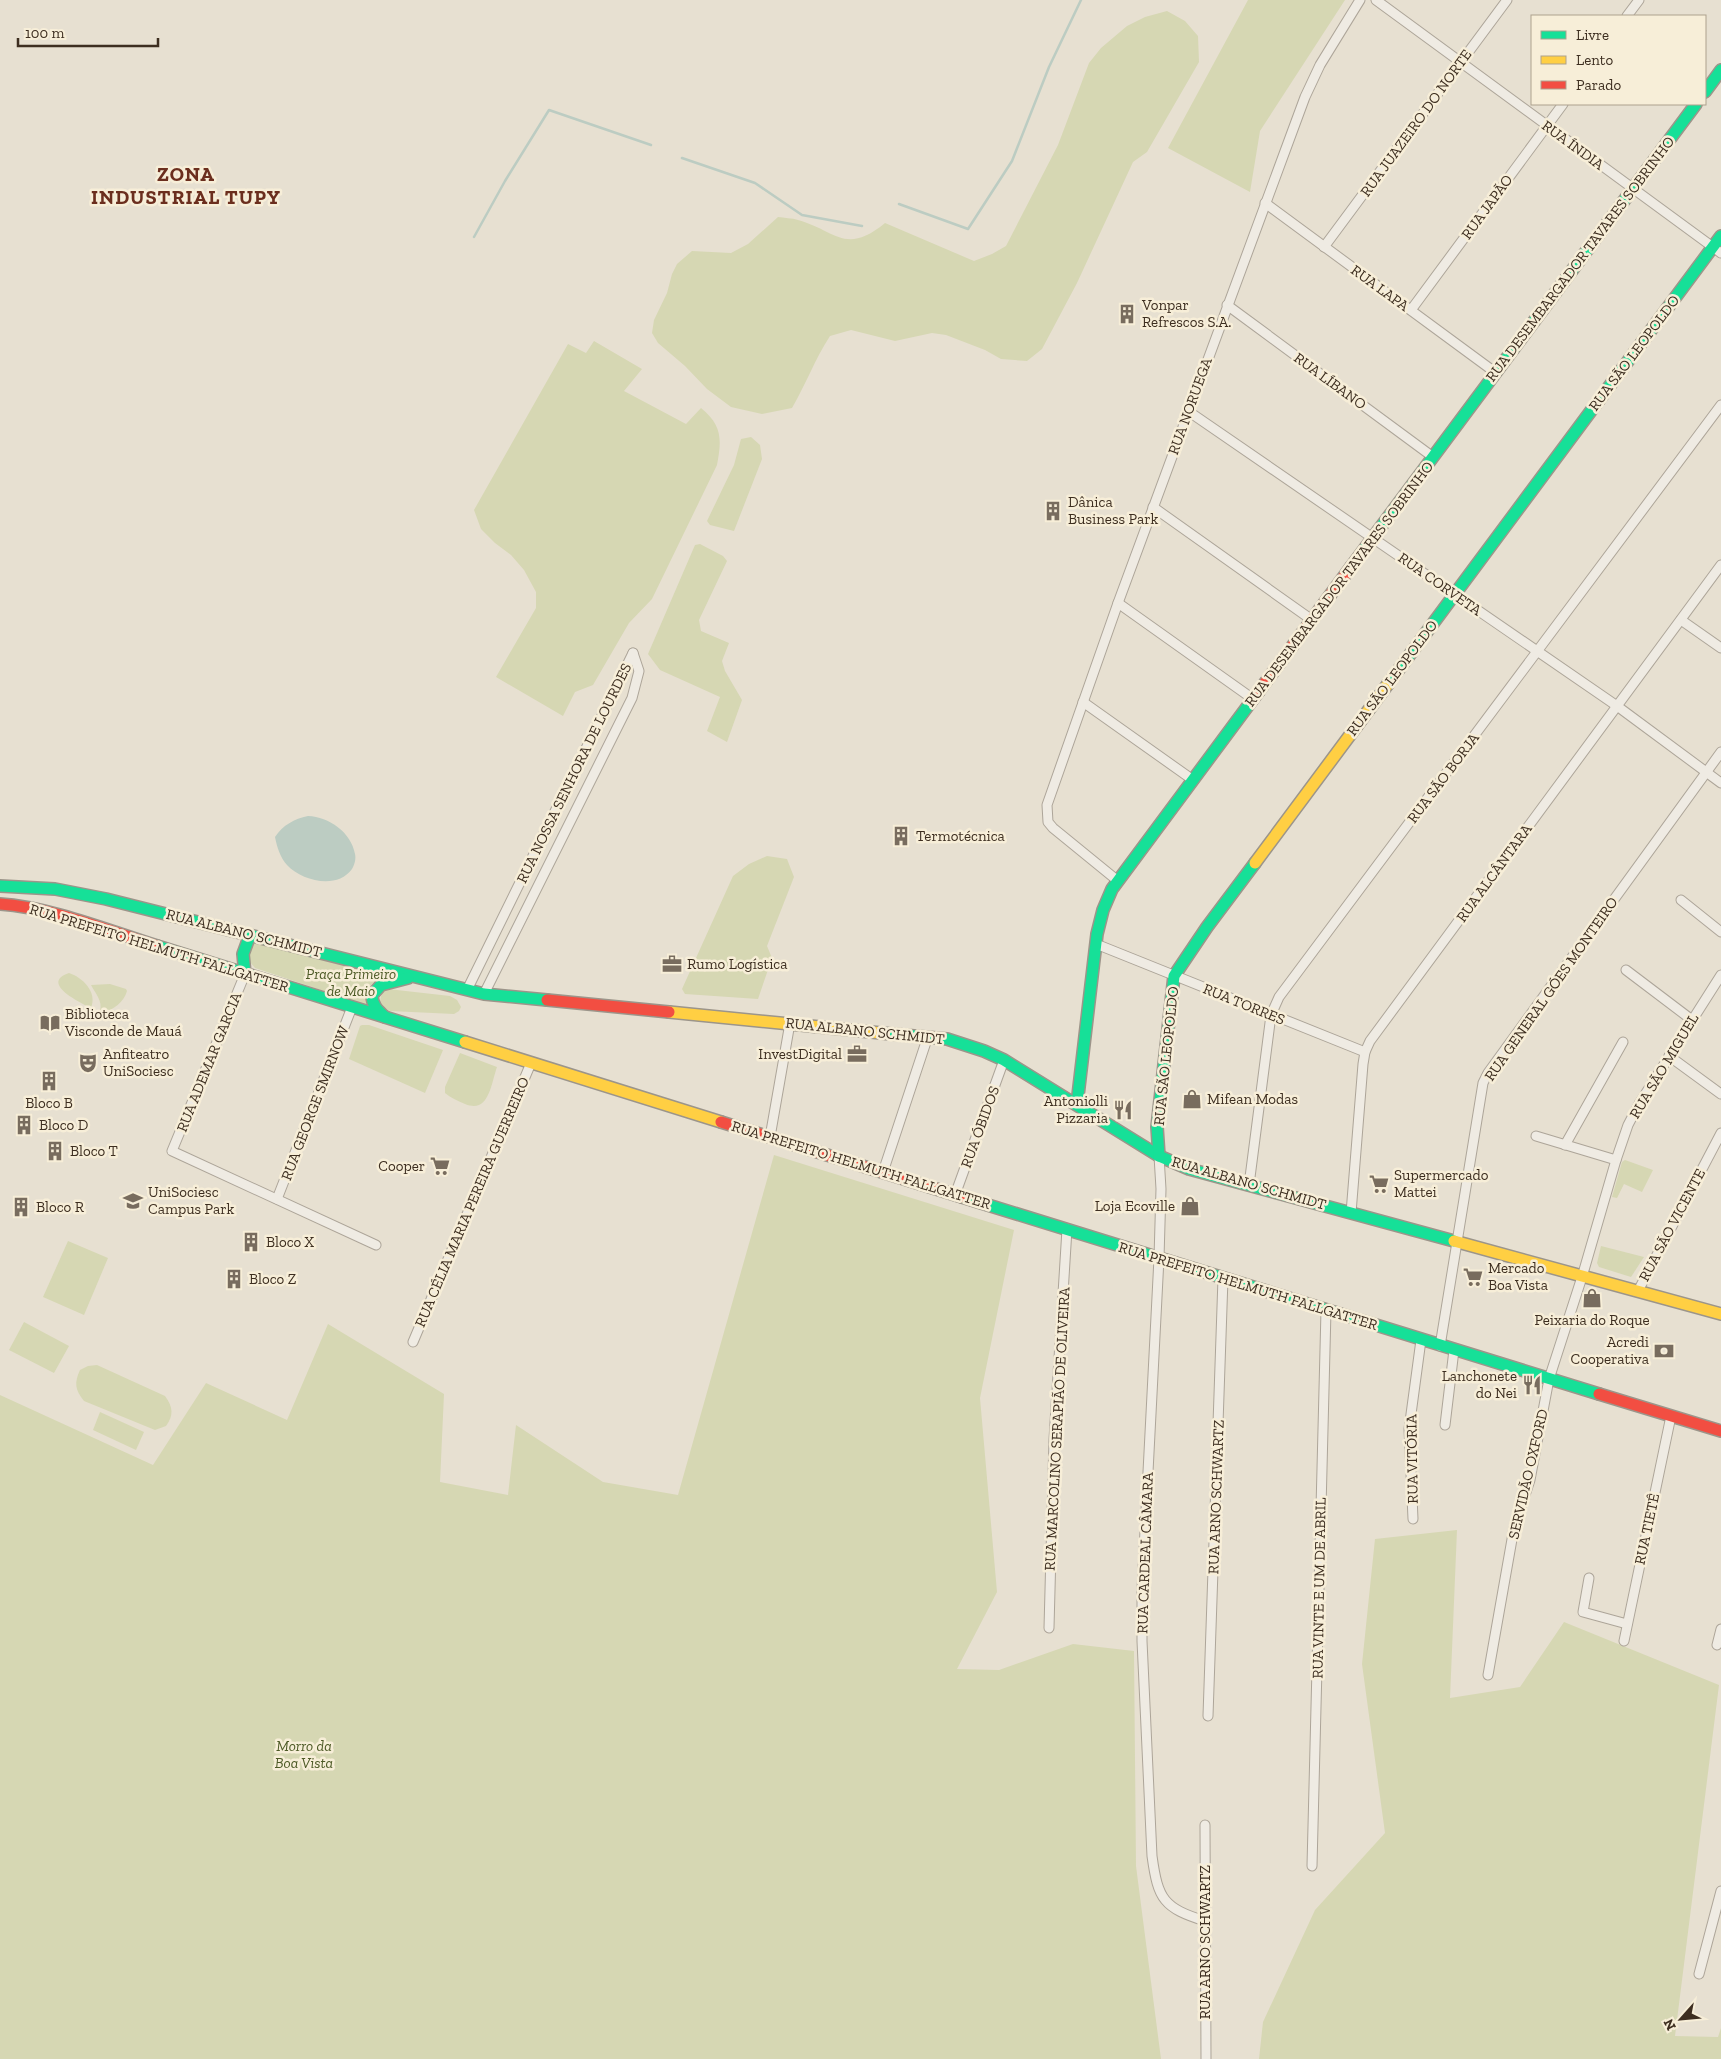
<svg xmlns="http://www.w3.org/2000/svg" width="1721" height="2059" font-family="'Zilla Slab',serif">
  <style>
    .green { fill: #d6d7b3 }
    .water { fill: #bcccc2 }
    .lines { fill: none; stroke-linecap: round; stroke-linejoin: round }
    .stream { stroke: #bcccc2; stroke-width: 2.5 }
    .street-casing { stroke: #ada599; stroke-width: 11 }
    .fast-casing { stroke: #9c958a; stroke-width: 14 }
    .slow-casing { stroke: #9c958a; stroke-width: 14 }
    .jam-casing { stroke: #9c958a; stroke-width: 14 }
    .street { stroke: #efebe3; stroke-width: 9 }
    .fast { stroke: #16e098; stroke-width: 11 }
    .slow { stroke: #ffcf43; stroke-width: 11 }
    .jam { stroke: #f24e42; stroke-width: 11 }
    .labels { text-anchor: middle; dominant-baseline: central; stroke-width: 5; stroke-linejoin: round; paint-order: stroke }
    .street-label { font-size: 15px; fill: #3d2e20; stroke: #f7eed8 }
    .poi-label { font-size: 15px; fill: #3d2e20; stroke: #f7eed8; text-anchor: start }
    .park-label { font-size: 15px; font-style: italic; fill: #4d5a26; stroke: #f7eed8 }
    .district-label { font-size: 20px; font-weight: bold; letter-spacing: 1px; fill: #6b2e1e; stroke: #f7eed8 }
  </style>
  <rect width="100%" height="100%" fill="#e7e0d1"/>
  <!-- green -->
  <g class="green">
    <path d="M1248,0h97l-85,131 -10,61 -82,-44z"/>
    <path d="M1167,11l18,10 13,15 1,26 -52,90 -14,10 -56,121 -35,66 -15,12 -26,-2 -16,-9 -39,-15 -14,-2 -37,8 -44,-11 -21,6c-15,23 -24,48 -38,72l-30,6 -31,-7 -24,-18 -22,-23 -27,-23 -6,-10 2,-13 13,-27 5,-19 5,-10 15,-13 39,2 17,-9 30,-27c6,1 14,1 20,3 37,10 47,36 87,3l89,38 18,-7 14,-8 52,-101 31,-82 12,-15 26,-22 18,-9z"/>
    <path d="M594,341l48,28 -18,22 62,33 15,-16c21,17 21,31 16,57l-65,134 -23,24 -36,62 -18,7 -12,24 -67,-39 40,-69v-16l-12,-22 -13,-15 -16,-12 -14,-14 -7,-19 94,-166 18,9z"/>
    <path d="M751,437l9,8 2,14 -28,72 -24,-6 -3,-4 27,-56 7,-26z"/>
    <path d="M700,544l23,12 4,5 -28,59 2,11 28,12 -7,18 3,10 17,29 -15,42 -20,-11 13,-34 -60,-27 -12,-16 47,-109z"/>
    <path d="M767,856l20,3 7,18 -27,69 5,12 -14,41 -73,-5 -3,-5 51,-113 16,-12z"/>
    <path d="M255,943l132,32 -10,4 -7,7 -1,20 -114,-38 -5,-6v-14z"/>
    <path d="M69,973c13,4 29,19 22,35 -10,-5 -52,-25 -22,-35z"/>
    <path d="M110,984l16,5 1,2c-3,11 -13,18 -24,22l-3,-2c3,-10 -5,-18 -9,-26z"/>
    <path d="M388,989l62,7 7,4 4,7 -2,4 -5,3 -64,-3 -9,-5c-2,-8 0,-13 7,-17z"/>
    <path d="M362,1025h7l74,25 -18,43 -76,-34 11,-33z"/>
    <path d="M460,1053l37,14c-6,17 -8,47 -32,37 -7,-3 -14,-6 -20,-11v-6z"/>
    <path d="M774,1155l240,75 -34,168 17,194 -40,77 42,1 74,-26 61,7 2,215 25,193h-1161v-664l153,70 53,-82 81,37 41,-96 116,70 -4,88 68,13 8,-70 87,57 75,13z"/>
    <path d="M1625,1160l28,10 -11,22 -18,-8 -7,14 -5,-1 10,-35z"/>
    <path d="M68,1241l40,17 -24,57 -41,-18z"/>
    <path d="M1601,1246l43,11 -13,20 -32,-10 -2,-4z"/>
    <path d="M24,1322l45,24 -15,27 -45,-23z"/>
    <path d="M97,1365l68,31c8,11 9,19 1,30l-11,4 -71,-29c-9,-11 -10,-18 -4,-31l8,-4z"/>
    <path d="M100,1412l44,20 -8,18 -43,-20z"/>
    <path d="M1457,1530l-7,168 70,-11 44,-65 155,63 -44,351 43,1 3,-9v31h-462l4,-37 52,-112 70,-77 -23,-169 13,-125z"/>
  </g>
  <!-- water -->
  <path class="water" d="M308,816c21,1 43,16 47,38 1,4 0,10 -3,15 -15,21 -50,12 -65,-4 -7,-8 -10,-18 -12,-28 8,-12 19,-18 33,-21z"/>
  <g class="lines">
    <!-- stream -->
    <g class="stream">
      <path d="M682,158l73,25 47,32 60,11"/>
      <path d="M899,204l69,25 44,-68 37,-94 32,-67"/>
      <path d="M474,237l31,-56 44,-71 102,35"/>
    </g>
    <defs>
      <g id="street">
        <path d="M1376,0l345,253"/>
        <path d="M1627,16l12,-16"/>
        <path d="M1265,203l231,170"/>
        <path d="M1324,247l183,-247"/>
        <path d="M1227,305l206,152"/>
        <path d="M1411,310l152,-206"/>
        <path d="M1188,411l429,295 104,77"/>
        <path d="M1153,507l159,113"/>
        <path d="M1118,603l135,96"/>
        <path d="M1681,620l40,28"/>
        <path d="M1083,702l110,78"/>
        <path d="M1118,881l-65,-53 -5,-6 -1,-17 71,-202 187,-506 15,-32 40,-65"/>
        <path d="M1681,900l40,32"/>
        <path d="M1096,944l269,108"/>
        <path d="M1626,970l66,50"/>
        <path d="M245,974l-73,177 204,94"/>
        <path d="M467,990l166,-337"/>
        <path d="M484,994l148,-296 7,-27 -6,-18"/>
        <path d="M1669,1056l52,38"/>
        <path d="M1536,1136l80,24"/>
        <path d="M770,1137l20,-114"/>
        <path d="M1565,1145l58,-103"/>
        <path d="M1159,1156l2,33 -2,69 -17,331v52l10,215c6,44 12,52 53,65"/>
        <path d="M883,1172l45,-136"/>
        <path d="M1249,1185l22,-170 8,-18 442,-592"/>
        <path d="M955,1195l49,-135"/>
        <path d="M277,1199l75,-192"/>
        <path d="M1351,1213l12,-149 2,-12 5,-11 351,-476"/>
        <path d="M1638,1291l83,-158"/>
        <path d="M413,1342l118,-279"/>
        <path d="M1440,1346l43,-263 5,-10 233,-321"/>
        <path d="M1445,1425l9,-75"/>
        <path d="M1413,1519l-4,-90 12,-89"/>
        <path d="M1589,1578l-6,34 44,12"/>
        <path d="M1049,1628l5,-189 13,-210"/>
        <path d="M1624,1641l47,-225"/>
        <path d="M1717,1645l4,-16"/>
        <path d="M1488,1675l26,-147 16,-48 19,-101 33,-102 34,-117 12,-35 11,-21 82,-129"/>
        <path d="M1208,1716l15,-438"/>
        <path d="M1205,1825l1,234"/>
        <path d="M1312,1866l14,-556"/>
        <path d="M1699,1974l22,-83"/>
      </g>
      <g id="fast">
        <path d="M1705,92l16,-22"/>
        <path d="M1351,567l345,-463"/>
        <path d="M1388,684l333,-448"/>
        <path d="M0,886l55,3 51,10 378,95 63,6"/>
        <path d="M157,946l308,96"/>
        <path d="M245,974l-2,-20 7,-19"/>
        <path d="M385,1017c-8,-7 -13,-12 -13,-22l9,-10 27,-7"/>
        <path d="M881,1033l66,6 37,12 20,9 155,96 30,13 265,72"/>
        <path d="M1077,1104l20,-170 6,-24 9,-21 147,-198"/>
        <path d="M1159,1156l-2,-29 17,-151 33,-49 48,-64"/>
        <path d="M962,1197l637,197"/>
      </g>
      <g id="slow">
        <path d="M1255,863l133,-179"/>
        <path d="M669,1012l212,21"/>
        <path d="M465,1042l256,80"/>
        <path d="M1454,1241l267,73"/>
      </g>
      <g id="jam">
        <path d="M1259,691l92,-124"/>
        <path d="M0,904c49,3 109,27 157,42"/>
        <path d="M547,1000l122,12"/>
        <path d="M721,1122l241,75"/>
        <path d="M1599,1394l122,37"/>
      </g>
    </defs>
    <!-- street casing -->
    <use href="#street" class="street-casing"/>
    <!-- fast casing -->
    <use href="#fast" class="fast-casing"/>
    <!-- slow casing -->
    <use href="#slow" class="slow-casing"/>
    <!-- jam casing -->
    <use href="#jam" class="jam-casing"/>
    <!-- street -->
    <use href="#street" class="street"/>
    <!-- fast -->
    <use href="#fast" class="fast"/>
    <!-- slow -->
    <use href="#slow" class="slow"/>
    <!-- jam -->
    <use href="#jam" class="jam"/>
  </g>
  <!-- icons -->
  <defs>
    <symbol id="building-bare" viewBox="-9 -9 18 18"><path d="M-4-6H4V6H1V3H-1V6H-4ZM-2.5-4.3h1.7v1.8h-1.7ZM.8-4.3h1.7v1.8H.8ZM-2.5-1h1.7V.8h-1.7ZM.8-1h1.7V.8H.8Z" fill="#786c5e" stroke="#f7eed8" stroke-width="2.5" paint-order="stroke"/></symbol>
    <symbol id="office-bare" viewBox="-9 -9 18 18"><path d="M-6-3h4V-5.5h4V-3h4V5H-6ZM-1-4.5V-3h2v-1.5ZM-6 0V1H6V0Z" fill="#786c5e" stroke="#f7eed8" stroke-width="2.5" paint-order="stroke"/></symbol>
    <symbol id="library-bare" viewBox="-9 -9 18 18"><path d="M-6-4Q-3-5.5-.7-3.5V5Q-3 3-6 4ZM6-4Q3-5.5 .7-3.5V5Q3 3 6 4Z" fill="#786c5e" stroke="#f7eed8" stroke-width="2.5" paint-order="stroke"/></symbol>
    <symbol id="theatre-bare" viewBox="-9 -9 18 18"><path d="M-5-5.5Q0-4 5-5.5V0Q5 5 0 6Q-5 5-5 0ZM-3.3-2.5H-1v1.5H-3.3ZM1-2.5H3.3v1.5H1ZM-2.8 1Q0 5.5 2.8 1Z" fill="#786c5e" stroke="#f7eed8" stroke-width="2.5" paint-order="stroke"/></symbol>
    <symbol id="shop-bare" viewBox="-9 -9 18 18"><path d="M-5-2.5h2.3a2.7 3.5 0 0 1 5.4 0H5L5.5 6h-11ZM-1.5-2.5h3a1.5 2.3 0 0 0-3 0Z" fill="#786c5e" stroke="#f7eed8" stroke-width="2.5" paint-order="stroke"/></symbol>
    <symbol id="restaurant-bare" viewBox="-9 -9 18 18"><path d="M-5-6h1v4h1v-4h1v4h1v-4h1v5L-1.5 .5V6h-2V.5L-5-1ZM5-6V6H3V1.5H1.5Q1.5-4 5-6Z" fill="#786c5e" stroke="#f7eed8" stroke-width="2.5" paint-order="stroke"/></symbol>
    <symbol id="supermarket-bare" viewBox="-9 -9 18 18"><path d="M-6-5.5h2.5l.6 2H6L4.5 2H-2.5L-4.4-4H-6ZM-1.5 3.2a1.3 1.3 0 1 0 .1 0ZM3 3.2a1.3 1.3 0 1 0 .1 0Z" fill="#786c5e" stroke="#f7eed8" stroke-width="2.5" paint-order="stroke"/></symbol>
    <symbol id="university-bare" viewBox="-9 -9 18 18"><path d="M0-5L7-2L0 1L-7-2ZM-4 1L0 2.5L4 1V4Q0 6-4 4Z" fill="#786c5e" stroke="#f7eed8" stroke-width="2.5" paint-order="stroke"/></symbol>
    <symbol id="bank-bare" viewBox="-9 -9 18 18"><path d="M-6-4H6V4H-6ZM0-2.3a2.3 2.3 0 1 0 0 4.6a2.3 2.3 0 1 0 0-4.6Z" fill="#786c5e" stroke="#f7eed8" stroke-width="2.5" paint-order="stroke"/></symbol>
  </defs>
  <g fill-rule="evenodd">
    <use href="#building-bare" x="1113" y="300" width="28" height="28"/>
    <use href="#building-bare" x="1039" y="497" width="28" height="28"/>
    <use href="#building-bare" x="887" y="822" width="28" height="28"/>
    <use href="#office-bare" x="658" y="950" width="28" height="28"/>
    <use href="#library-bare" x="36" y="1009" width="28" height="28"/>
    <use href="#office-bare" x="843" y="1040" width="28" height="28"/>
    <use href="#theatre-bare" x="74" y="1049" width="28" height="28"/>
    <use href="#building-bare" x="35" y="1067" width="28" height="28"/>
    <use href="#shop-bare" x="1178" y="1085" width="28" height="28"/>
    <use href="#restaurant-bare" x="1109" y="1096" width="28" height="28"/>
    <use href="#building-bare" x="10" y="1111" width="28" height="28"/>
    <use href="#building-bare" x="41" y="1137" width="28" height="28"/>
    <use href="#supermarket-bare" x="426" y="1152" width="28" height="28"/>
    <use href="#supermarket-bare" x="1365" y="1170" width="28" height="28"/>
    <use href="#university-bare" x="119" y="1187" width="28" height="28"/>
    <use href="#shop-bare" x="1176" y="1192" width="28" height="28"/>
    <use href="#building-bare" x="7" y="1193" width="28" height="28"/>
    <use href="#building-bare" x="237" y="1228" width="28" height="28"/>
    <use href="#supermarket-bare" x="1459" y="1263" width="28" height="28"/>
    <use href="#building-bare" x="220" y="1265" width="28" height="28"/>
    <use href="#shop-bare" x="1578" y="1284" width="28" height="28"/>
    <use href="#bank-bare" x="1650" y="1337" width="28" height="28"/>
    <use href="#restaurant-bare" x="1518" y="1371" width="28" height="28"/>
  </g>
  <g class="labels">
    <!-- street labels -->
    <g class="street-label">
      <text transform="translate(1416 123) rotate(-54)">RUA JUAZEIRO DO NORTE</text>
      <text transform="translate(1573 145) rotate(36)">RUA ÍNDIA</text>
      <text transform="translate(1487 207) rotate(-54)">RUA JAPÃO</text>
      <text transform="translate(1580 259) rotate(-53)">RUA DESEMBARGADOR TAVARES SOBRINHO</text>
      <text transform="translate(1380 288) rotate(36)">RUA LAPA</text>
      <text transform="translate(1634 353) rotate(-53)">RUA SÃO LEOPOLDO</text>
      <text transform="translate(1330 381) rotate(36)">RUA LÍBANO</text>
      <text transform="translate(1190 406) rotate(-70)">RUA NORUEGA</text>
      <text transform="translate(1339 584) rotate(-53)">RUA DESEMBARGADOR TAVARES SOBRINHO</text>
      <text transform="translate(1440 584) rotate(35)">RUA CORVETA</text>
      <text transform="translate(1392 678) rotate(-53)">RUA SÃO LEOPOLDO</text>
      <text transform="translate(574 773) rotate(-64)">RUA NOSSA SENHORA DE LOURDES</text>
      <text transform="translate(1443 778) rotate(-53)">RUA SÃO BORJA</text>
      <text transform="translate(1494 873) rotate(-54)">RUA ALCÂNTARA</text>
      <text transform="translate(244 933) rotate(14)">RUA ALBANO SCHMIDT</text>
      <text transform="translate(159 948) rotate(17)">RUA PREFEITO HELMUTH FALLGATTER</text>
      <text transform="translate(1551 989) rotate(-55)">RUA GENERAL GÓES MONTEIRO</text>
      <text transform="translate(1244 1004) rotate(22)">RUA TORRES</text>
      <text transform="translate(865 1031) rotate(6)">RUA ALBANO SCHMIDT</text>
      <text transform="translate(1166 1056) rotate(-84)">RUA SÃO LEOPOLDO</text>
      <text transform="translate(209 1062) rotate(-68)">RUA ADEMAR GARCIA</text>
      <text transform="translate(1664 1066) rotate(-59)">RUA SÃO MIGUEL</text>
      <text transform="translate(315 1103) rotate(-69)">RUA GEORGE SMIRNOW</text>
      <text transform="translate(980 1127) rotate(-70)">RUA ÓBIDOS</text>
      <text transform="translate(861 1165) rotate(17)">RUA PREFEITO HELMUTH FALLGATTER</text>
      <text transform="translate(1249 1183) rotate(16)">RUA ALBANO SCHMIDT</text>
      <text transform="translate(472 1202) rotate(-67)">RUA CÉLIA MARIA PEREIRA GUERREIRO</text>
      <text transform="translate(1672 1225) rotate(-62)">RUA SÃO VICENTE</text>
      <text transform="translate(1248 1286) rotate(17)">RUA PREFEITO HELMUTH FALLGATTER</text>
      <text transform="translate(1057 1429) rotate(-87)">RUA MARCOLINO SERAPIÃO DE OLIVEIRA</text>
      <text transform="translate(1412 1459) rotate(-91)">RUA VITÓRIA</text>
      <text transform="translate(1528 1474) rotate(-77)">SERVIDÃO OXFORD</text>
      <text transform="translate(1216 1497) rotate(-88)">RUA ARNO SCHWARTZ</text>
      <text transform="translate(1647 1529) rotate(-78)">RUA TIETÊ</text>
      <text transform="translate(1145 1553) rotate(-88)">RUA CARDEAL CÂMARA</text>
      <text transform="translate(1319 1588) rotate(-89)">RUA VINTE E UM DE ABRIL</text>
      <text transform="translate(1205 1942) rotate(-90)">RUA ARNO SCHWARTZ</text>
    </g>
    <!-- poi labels -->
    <g class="poi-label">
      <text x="1142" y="305">Vonpar<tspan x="1142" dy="17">Refrescos S.A.</tspan></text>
      <text x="1068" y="502">Dânica<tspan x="1068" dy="17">Business Park</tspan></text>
      <text x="916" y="836">Termotécnica</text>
      <text x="687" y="964">Rumo Logística</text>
      <text x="65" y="1014">Biblioteca<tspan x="65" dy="17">Visconde de Mauá</tspan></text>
      <text x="103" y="1054">Anfiteatro<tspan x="103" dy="17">UniSociesc</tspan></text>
      <text x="842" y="1054" text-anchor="end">InvestDigital</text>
      <text x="1207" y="1099">Mifean Modas</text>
      <text x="1108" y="1101" text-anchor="end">Antoniolli<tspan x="1108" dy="17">Pizzaria</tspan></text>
      <text x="49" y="1103" text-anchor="middle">Bloco B</text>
      <text x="39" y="1125">Bloco D</text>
      <text x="70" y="1151">Bloco T</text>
      <text x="425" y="1166" text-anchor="end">Cooper</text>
      <text x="1394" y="1175">Supermercado<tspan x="1394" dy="17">Mattei</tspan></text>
      <text x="148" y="1192">UniSociesc<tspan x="148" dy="17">Campus Park</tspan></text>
      <text x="1175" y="1206" text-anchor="end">Loja Ecoville</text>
      <text x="36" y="1207">Bloco R</text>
      <text x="266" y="1242">Bloco X</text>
      <text x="1488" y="1268">Mercado<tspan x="1488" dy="17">Boa Vista</tspan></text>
      <text x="249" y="1279">Bloco Z</text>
      <text x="1592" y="1320" text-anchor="middle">Peixaria do Roque</text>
      <text x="1649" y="1342" text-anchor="end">Acredi<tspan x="1649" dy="17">Cooperativa</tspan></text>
      <text x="1517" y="1376" text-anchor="end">Lanchonete<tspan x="1517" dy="17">do Nei</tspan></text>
    </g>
    <!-- park labels -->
    <g class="park-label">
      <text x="351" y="974">Praça Primeiro<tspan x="351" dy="17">de Maio</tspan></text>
      <text x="304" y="1746">Morro da<tspan x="304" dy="17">Boa Vista</tspan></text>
    </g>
    <!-- district labels -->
    <g class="district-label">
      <text x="186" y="174">ZONA<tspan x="186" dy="23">INDUSTRIAL TUPY</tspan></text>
    </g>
  </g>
  <!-- legend -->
  <rect x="1531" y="15" width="175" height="90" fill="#f7eed8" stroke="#ada18e"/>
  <rect x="1541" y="31" width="25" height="8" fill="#16e098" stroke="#ada18e"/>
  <text x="1576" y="40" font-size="15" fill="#3d2e20">Livre</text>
  <rect x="1541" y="56" width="25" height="8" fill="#ffcf43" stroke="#ada18e"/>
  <text x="1576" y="65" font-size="15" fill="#3d2e20">Lento</text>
  <rect x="1541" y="81" width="25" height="8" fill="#f24e42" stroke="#ada18e"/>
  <text x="1576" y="90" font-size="15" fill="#3d2e20">Parado</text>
  <!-- north arrow -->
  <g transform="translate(1681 2019) rotate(243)" stroke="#f7eed8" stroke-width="4" paint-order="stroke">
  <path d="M0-4L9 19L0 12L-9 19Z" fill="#3d2e20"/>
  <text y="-8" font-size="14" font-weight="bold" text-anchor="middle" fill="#3d2e20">N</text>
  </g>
  <!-- scale -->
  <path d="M18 38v8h140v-8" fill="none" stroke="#3d2e20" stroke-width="2.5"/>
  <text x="25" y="38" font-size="15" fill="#3d2e20" stroke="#f7eed8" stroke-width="4" paint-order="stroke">100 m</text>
</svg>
